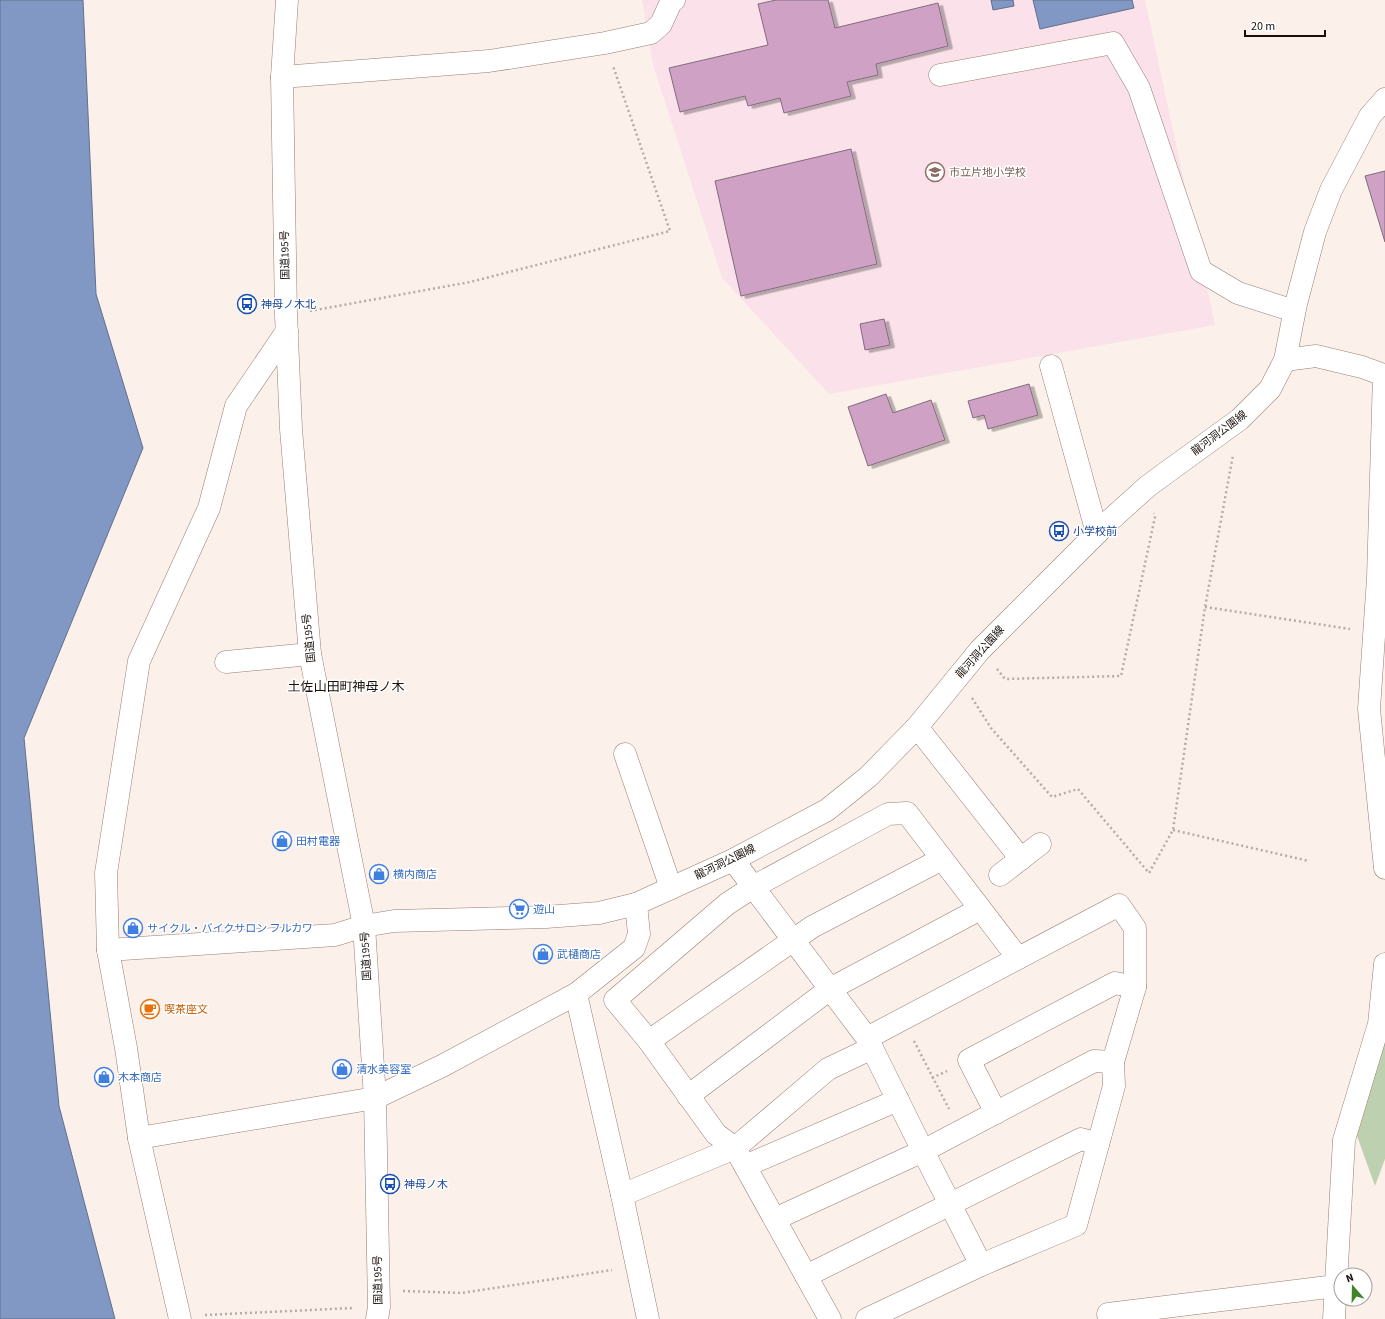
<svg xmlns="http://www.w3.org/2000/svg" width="1385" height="1319" font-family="'Source Sans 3','Noto Sans JP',sans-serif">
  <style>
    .education { fill: #fbe1e9 }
    .green { fill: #bdd1b0 }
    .water { fill: #8298c4; stroke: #626f8c }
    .building { fill: #cfa2c5; stroke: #816b7c; filter: url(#shadow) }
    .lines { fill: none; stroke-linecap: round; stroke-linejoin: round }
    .minor-casing { stroke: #987e71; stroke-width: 23 }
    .major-casing { stroke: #987e71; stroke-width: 23 }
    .highway-casing { stroke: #987e71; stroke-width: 23 }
    .path { stroke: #b6aba5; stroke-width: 2.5; stroke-dasharray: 2 3; stroke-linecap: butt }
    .minor { stroke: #fff; stroke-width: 22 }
    .major { stroke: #fff; stroke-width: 22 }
    .highway { stroke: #fff; stroke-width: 22 }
    .labels { text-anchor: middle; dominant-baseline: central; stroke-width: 3; stroke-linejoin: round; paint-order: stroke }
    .education-label { font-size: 11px; fill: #785e54; stroke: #fff; text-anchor: start }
    .street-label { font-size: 11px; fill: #19100b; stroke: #fff }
    .transit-label { font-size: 11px; fill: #164399; stroke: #fff; text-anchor: start }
    .shop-label { font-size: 11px; fill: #366cbe; stroke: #fff; text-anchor: start }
    .food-label { font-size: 11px; fill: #c56008; stroke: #fff; text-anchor: start }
    .quarter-label { font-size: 13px; fill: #19100b; stroke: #fff }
  </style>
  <defs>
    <filter id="shadow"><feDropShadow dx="4.5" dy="2.5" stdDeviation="0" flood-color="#0004"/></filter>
  </defs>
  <rect width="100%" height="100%" fill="#fcf0ea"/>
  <!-- education -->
  <path class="education" d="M642,0h503l70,325 -386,69 -107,-116 -69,-213z"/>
  <!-- green -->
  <path class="green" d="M1385,1028v131l-10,27 -24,-67z"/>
  <!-- water -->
  <g class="water">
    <path d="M0,0h83l13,294 47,154 -119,290 35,368 56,213h-115z"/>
    <path d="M991,0h22l1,6 -21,4z"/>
    <path d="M1033,0h99l2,8 -94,21z"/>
  </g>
  <!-- building -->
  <g class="building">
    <path d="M776,0h52l7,28 103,-25 10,43 -72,18 2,11 -31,7 4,14 -67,17 -4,-15 -32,8 -3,-10 -65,16 -11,-44 99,-23 -10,-41z"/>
    <path d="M851,149l26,115 -136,32 -26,-115z"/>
    <path d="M1385,171v71l-20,-66z"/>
    <path d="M884,319l6,26 -25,5 -5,-26z"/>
    <path d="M1029,384l9,31 -50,14 -4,-14 -11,3 -5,-17z"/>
    <path d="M886,394l7,19 38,-13 14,40 -77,26 -20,-59z"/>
  </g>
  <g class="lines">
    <defs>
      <g id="minor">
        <path d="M940,75l173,-32 26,45 62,183 37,22 56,18"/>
        <path d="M282,77l207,-16 116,-18 46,-10 10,-9 10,-22 3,-2"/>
        <path d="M1285,360l31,-4 46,11 22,8 -6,203 -9,131 16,159"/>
        <path d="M1051,366l46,167"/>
        <path d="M226,662l84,-8"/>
        <path d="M917,727l104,132"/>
        <path d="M625,754l46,134"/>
        <path d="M733,860l134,178 56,113 58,114"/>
        <path d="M1000,875l40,-31"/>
        <path d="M108,950l227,-15 29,-9"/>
        <path d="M576,994l46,201 26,124"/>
        <path d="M649,1041l163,-114 130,-68"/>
        <path d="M688,1096l142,-107 150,-80"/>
        <path d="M996,1113l-27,-53 146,-77 20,4"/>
        <path d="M139,1138l236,-40 67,-32 134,-72 58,-46 5,-14 -3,-30"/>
        <path d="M745,1166l153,-66"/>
        <path d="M622,1195l113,-47 93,-79 44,-21"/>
        <path d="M775,1219l148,-68 171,-90 19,1"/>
        <path d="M806,1276l275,-137 17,5"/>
        <path d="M1108,1314l228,-28"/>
        <path d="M180,1319l-41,-181 -13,-90 -18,-98 -2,-77 33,-212 70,-153 27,-102 51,-75"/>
        <path d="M830,1319l-95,-171 -19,-14 -67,-93 -34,-41 112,-96 26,-17 135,-73 19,-1 111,145"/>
        <path d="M867,1319l114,-54 95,-40 38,-139 -1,-24 22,-75v-59l-16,-23 -252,133"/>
        <path d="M1334,1319l10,-179 35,-116 6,-60"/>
      </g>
      <path id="major" d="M364,926l30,-5 152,-4 53,-4 37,-9 97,-44 94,-50 41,-33 49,-50 63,-77 128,-128 40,-36 92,-67 30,-30 15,-29 11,-56 19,-72 16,-42 39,-74 15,-17"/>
      <path id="highway" d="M287,0l-5,77 4,238 5,114 19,225 54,272 11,172 4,209 -2,12"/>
    </defs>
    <!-- minor casing -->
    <use href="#minor" class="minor-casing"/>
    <!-- major casing -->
    <use href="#major" class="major-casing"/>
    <!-- highway casing -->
    <use href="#highway" class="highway-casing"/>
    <!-- path -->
    <g class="path">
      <path d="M310,311l160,-29 200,-51 -57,-165"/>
      <path d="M1205,607l145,22"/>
      <path d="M997,669l8,10 116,-3 34,-159 -1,-4"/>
      <path d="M972,698l19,30 61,69 26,-8 71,84 24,-43 32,-223 28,-152"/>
      <path d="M1173,830l136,31"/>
      <path d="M914,1041l35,68"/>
      <path d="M932,1078l15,-7"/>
      <path d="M403,1291l59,2 150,-23"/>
      <path d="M205,1315l148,-7"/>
    </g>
    <!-- minor -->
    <use href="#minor" class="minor"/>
    <!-- major -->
    <use href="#major" class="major"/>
    <!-- highway -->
    <use href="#highway" class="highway"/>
  </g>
  <!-- icons -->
  <defs>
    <symbol id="school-ring" viewBox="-11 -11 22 22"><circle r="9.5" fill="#fff" stroke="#8d6e63" stroke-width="1.5"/><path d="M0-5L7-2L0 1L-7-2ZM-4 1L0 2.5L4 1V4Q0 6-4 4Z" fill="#8d6e63"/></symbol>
    <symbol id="bus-ring" viewBox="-11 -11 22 22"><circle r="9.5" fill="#fff" stroke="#1a4fb4" stroke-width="1.5"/><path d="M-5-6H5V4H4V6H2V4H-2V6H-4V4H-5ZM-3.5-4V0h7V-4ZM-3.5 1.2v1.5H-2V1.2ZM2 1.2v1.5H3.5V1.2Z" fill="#1a4fb4"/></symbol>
    <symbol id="shop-ring" viewBox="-11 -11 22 22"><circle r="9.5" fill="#fff" stroke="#3f7fe0" stroke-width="1.5"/><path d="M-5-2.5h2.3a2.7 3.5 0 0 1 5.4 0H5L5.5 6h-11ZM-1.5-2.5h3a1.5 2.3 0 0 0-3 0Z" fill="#3f7fe0"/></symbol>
    <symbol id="supermarket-ring" viewBox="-11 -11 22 22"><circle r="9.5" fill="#fff" stroke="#3f7fe0" stroke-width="1.5"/><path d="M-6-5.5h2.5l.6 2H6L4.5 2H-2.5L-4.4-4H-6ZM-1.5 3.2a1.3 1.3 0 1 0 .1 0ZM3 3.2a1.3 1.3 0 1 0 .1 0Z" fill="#3f7fe0"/></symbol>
    <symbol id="cafe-ring" viewBox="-11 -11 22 22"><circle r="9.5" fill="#fff" stroke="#e8710a" stroke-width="1.5"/><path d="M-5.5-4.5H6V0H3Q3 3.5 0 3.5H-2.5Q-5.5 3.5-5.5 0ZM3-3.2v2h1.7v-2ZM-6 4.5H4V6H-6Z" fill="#e8710a"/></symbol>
  </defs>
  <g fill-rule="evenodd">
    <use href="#school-ring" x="924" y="161" width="22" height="22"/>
    <use href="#bus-ring" x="236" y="293" width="22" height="22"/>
    <use href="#bus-ring" x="1048" y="520" width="22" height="22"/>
    <use href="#shop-ring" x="271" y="830" width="22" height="22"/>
    <use href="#shop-ring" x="368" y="863" width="22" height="22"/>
    <use href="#supermarket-ring" x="508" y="898" width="22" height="22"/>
    <use href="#shop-ring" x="122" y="917" width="22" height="22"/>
    <use href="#shop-ring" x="532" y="943" width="22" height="22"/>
    <use href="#cafe-ring" x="139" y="998" width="22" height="22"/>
    <use href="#shop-ring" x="331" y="1058" width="22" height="22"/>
    <use href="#shop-ring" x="93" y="1066" width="22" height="22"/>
    <use href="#bus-ring" x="379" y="1173" width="22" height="22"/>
  </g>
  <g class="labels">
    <!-- education labels -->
    <g class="education-label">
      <text x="949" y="172">市立片地小学校</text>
    </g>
    <!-- street labels -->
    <g class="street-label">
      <text transform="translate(285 255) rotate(-91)">国道195号</text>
      <text transform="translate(1219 433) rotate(-37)">龍河洞公園線</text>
      <text transform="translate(309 638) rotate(-96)">国道195号</text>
      <text transform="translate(980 652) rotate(-48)">龍河洞公園線</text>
      <text transform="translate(725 862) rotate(-26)">龍河洞公園線</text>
      <text transform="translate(366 956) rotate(-93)">国道195号</text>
      <text transform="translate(378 1280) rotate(-91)">国道195号</text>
    </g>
    <!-- transit labels -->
    <g class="transit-label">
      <text x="261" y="304">神母ノ木北</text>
      <text x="1073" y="531">小学校前</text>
      <text x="404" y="1184">神母ノ木</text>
    </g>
    <!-- shop labels -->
    <g class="shop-label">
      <text x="296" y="841">田村電器</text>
      <text x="393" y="874">横内商店</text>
      <text x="533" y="909">遊山</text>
      <text x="147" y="928">サイクル・バイクサロン フルカワ</text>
      <text x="557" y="954">武樋商店</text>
      <text x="356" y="1069">清水美容室</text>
      <text x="118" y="1077">木本商店</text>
    </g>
    <!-- food labels -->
    <g class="food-label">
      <text x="164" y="1009">喫茶座文</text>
    </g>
    <!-- quarter labels -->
    <g class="quarter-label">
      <text x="346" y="687">土佐山田町神母ノ木</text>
    </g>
  </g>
  <!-- north arrow -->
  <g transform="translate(1353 1287) rotate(340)"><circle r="19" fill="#ffffff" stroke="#a39f9d"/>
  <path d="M0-3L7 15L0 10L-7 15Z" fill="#408427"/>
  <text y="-6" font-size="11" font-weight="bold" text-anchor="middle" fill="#19100b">N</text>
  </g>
  <!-- scale -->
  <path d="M1245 30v6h80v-6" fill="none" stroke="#19100b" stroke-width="2"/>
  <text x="1251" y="30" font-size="12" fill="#19100b" stroke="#ffffff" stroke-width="3" paint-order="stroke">20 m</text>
</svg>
